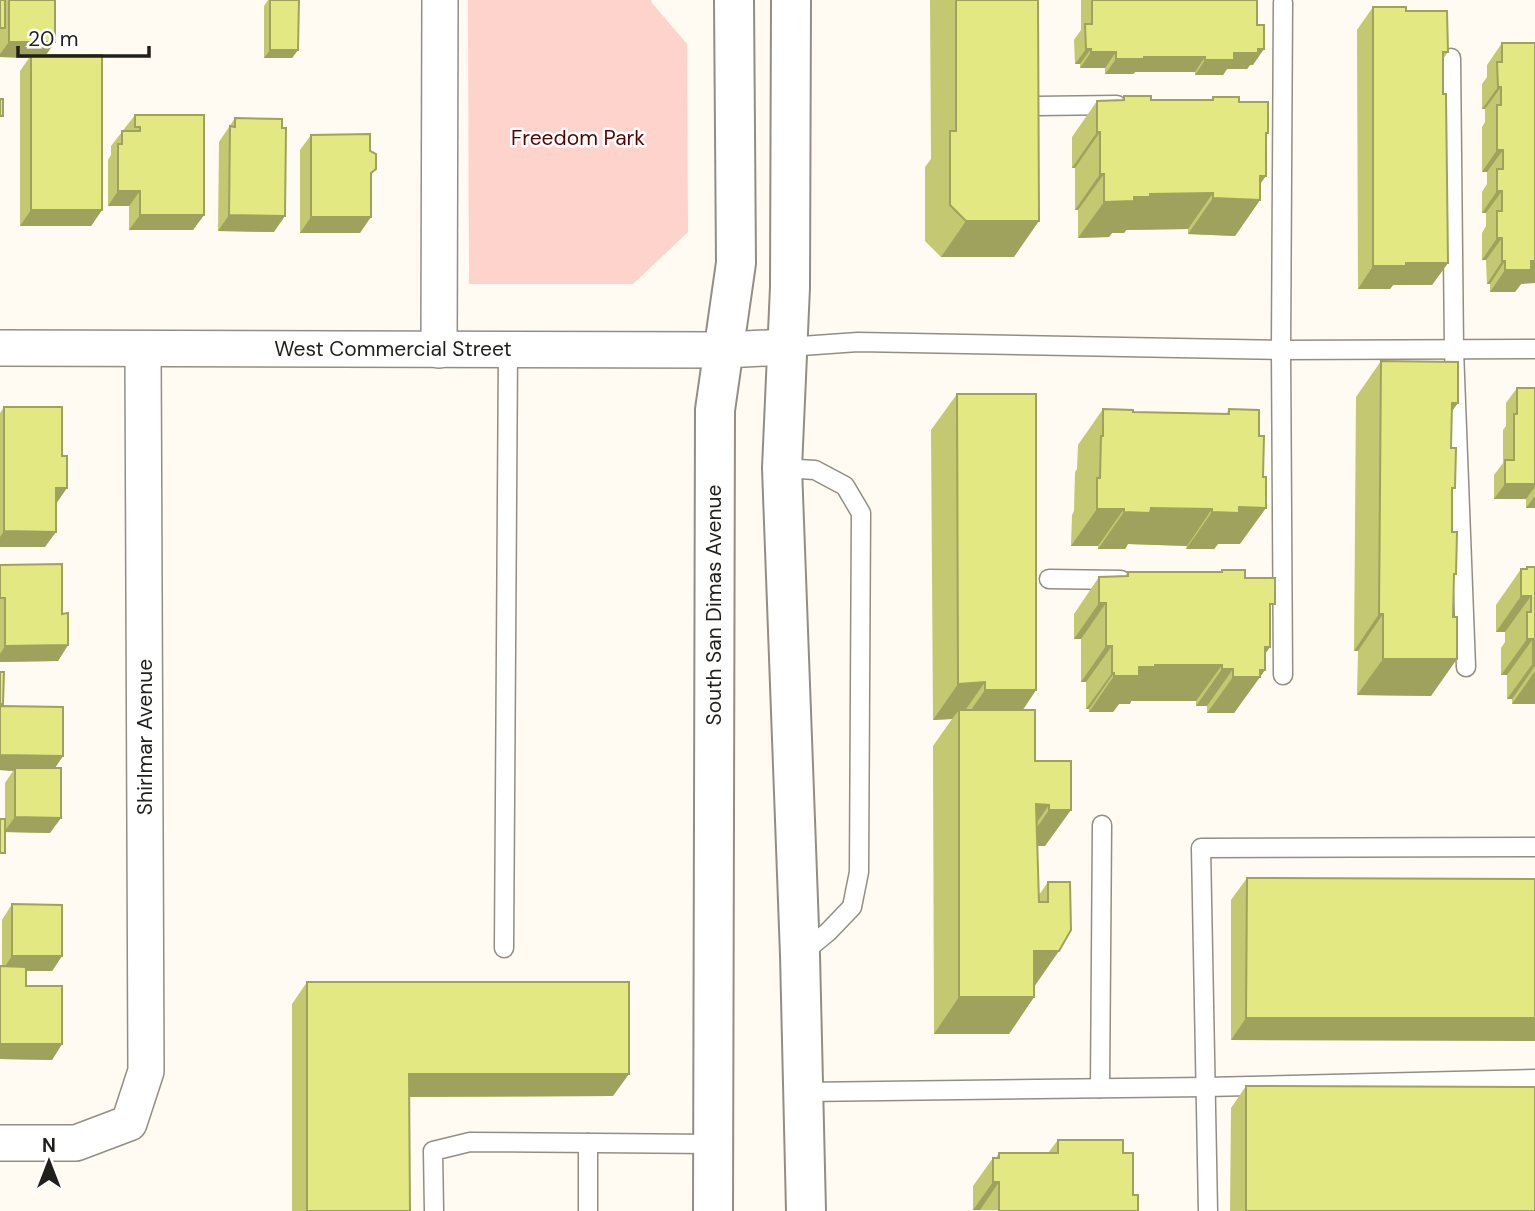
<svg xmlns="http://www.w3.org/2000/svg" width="1535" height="1211" font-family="'DM Sans',sans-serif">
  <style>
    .green { fill: #fdd3cb }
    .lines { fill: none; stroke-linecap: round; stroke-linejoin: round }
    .lane-casing { stroke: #938e85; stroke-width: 21 }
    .street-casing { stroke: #938e85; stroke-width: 38 }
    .secondary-casing { stroke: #938e85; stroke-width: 42 }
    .lane { stroke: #fff; stroke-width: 18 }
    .street { stroke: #fff; stroke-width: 35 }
    .secondary { stroke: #fff; stroke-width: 38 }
    .wall { fill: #c3c871 }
    .shaded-wall { fill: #9fa25c }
    .building { fill: #e3e883; stroke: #9fa25c; stroke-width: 2 }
    .labels { text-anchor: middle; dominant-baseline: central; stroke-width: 5; stroke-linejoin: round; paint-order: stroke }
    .park-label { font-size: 21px; fill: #5b0000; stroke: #fff }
    .street-label { font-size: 21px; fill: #211f1b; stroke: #fff }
  </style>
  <rect width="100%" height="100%" fill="#fffbf3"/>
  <!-- green -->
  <path class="green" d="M468,0h183l1,3 35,41 1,188 -55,52h-164z"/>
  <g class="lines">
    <defs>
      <g id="lane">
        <path d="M1283,3l-2,347 2,325"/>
        <path d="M1451,58l3,292 12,317"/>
        <path d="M1037,106l80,-1"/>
        <path d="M787,347l71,-5 423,8 254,-1"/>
        <path d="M782,468l33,2 30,16 16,27 -2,359 -7,35 -24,25 -28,23"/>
        <path d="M1049,579l72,1"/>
        <path d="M504,948l4,-598"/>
        <path d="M1100,1088l2,-263"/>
        <path d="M804,1092l402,-5 329,-8"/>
        <path d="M588,1143v68"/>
        <path d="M434,1211l-1,-60 37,-9 242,2"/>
        <path d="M1208,1211l-7,-363 334,-1"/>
      </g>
      <g id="street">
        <path d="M0,348l724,2 63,-3"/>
        <path d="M439,350l1,-350"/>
        <path d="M0,1143h76l53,-20 17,-52 -3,-722"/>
      </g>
      <g id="secondary">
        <path d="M791,0l-1,287 -8,181 18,487 6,256"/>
        <path d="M713,1211l2,-801 21,-147 -2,-263"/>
      </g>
    </defs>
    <!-- lane casing -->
    <use href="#lane" class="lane-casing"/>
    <!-- street casing -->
    <use href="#street" class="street-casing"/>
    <!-- secondary casing -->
    <use href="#secondary" class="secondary-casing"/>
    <!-- lane -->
    <use href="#lane" class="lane"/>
    <!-- street -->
    <use href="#street" class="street"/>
    <!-- secondary -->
    <use href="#secondary" class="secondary"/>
  </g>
  <!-- wall -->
  <g class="wall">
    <path d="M0,0h55l-10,55 57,155 -11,16h-71v-155l9,-13 -29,-1z"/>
    <path d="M268,0h31l-1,50 -6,8h-28v-52z"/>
    <path d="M930,0h108l-24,257h-73l-16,-16v-74l6,-8z"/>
    <path d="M1081,0h176l-4,65h-3l-3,4h-20l-4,6h-28v-3h-60l-2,2h-28v-6h-25v-4h-5l-1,-24 7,-10z"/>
    <path d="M1373,7l33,4 42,41 -5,7 5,204 -16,22h-39l-3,4h-32l-1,-259z"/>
    <path d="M1502,43l19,241 -6,8h-25v-8h-3l-1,-24h-4v-27l4,-7v-13h-4v-21l5,-8v-12h-5v-45l3,-5v-13h-3v-25l5,-7v-12z"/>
    <path d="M1124,96l27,4h60l2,-3 26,5 27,34 -6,47v17l-25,36 -47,-2v-5l-62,1 -2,3h-12l-3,4 -31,1v-28h-3v-42h-3v-31l25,-36 24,-1z"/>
    <path d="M135,115l69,100 -11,15h-64v-24h-21v-46l3,-5v-9z"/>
    <path d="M235,118l39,114 -56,-1 1,-89z"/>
    <path d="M311,135l60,41 -11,57h-60v-83z"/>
    <path d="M1381,361l71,51v120l4,42 -2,3 -23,119 -74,-1 1,-44h-4l2,-254z"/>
    <path d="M1517,388h18v120h-9v-9h-32v-24l9,-12v-33l3,-4v-23z"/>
    <path d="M957,394l79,296 -13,20 12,51h36l-26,85h-8l2,49 9,-13h22l-36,105v10l-25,37h-75l-1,-288 19,-27 -19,1 -2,-290z"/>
    <path d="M4,407l52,97 -11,43h-45v-134z"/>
    <path d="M1103,409l30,3 93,2 3,-5 11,135h-22l-4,5h-28l1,-3 -59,-2 -3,5h-27v-3h-27l1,-31 2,-4 1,-39 2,-3 1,-24z"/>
    <path d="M0,565l62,49 6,31 -10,16 -58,1z"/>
    <path d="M1527,567h8v137h-23v-5h-5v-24h-6v-27l4,-6v-10h-9v-27l25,-36h4z"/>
    <path d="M1222,570l23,8 25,32 -5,45v15l-31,43h-27v-7h-11v-5h-65l-1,3h-11l-6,8h-24v-3h-3v-27h-5v-43h-7v-25l25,-37 26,-1 3,-4h92z"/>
    <path d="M0,672l3,32 -1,2 61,50 -8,12 -5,65 -45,-1v-49l8,-12 -13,-1z"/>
    <path d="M1247,878l288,1 -304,161v-140z"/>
    <path d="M12,904l50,52 -10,15h-26v15l36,58 -10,16 -52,-1v-93h2v-46z"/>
    <path d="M307,982l306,114 -204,1 1,114h-118v-207z"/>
    <path d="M1246,1086l289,125h-305l1,-103z"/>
    <path d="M1058,1140l65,13 15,58 -165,-1v-24l20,-28h3l3,-5h49z"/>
  </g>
  <!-- shaded-wall -->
  <g class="shaded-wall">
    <path d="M9,42h46l-11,16 -13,-3 -2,3 -29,-1v-3z"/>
    <path d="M1086,49h5l-11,15h-5z"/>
    <path d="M1258,49h6l-11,16h-3l-3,4h-20l-4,6h-28l10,-15 29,-7z"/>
    <path d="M270,50h28l-6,8h-28z"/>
    <path d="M1091,52h25l-11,16h-25z"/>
    <path d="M1144,57h61l-10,15h-60l-2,2h-28l11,-15z"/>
    <path d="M1498,87h3l-16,22h-3z"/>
    <path d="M1097,132h3l-25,36h-3z"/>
    <path d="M1497,150h6l-16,22h-5z"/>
    <path d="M1100,174h4l-26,36h-3z"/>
    <path d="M1260,176h6l-17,23 11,1 -25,36 -47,-2 25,-36z"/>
    <path d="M118,191h22l-11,15h-21z"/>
    <path d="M1497,191h5l-16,22h-4z"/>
    <path d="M1213,193l-25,36 -62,1 -2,3h-12l-3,4 -31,1 26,-36 46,-8z"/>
    <path d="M31,210h71l-11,16h-71z"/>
    <path d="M140,215h64l-11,15h-64z"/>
    <path d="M229,215l56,1 -11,16 -56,-1z"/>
    <path d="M311,217h60l-11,16h-60z"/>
    <path d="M966,221h73l-25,36h-73z"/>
    <path d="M1497,238h5l-16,22h-4z"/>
    <path d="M1502,261h3l-15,23h-3z"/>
    <path d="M1531,261h4v22l-14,1 -6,8h-25l15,-22z"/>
    <path d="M1406,263h42l-16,22h-39l-3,4h-32l15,-23z"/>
    <path d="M1452,403h6l-26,36z"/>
    <path d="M1505,484h30v3l-9,12h-32z"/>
    <path d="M56,488h11l-11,16h-11z"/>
    <path d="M1535,496v12h-9z"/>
    <path d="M1239,507l27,1 -26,36h-22l-4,5h-28l26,-37z"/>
    <path d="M1151,508l61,1 -25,37 -59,-2 -3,5h-27l26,-37z"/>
    <path d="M1097,509h27l-26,37h-27z"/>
    <path d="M4,531l52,1 -11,15h-45v-10z"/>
    <path d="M1521,596h10l-26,36h-9z"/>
    <path d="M1099,603h7l-25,36h-7z"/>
    <path d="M1379,614h4l-25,37h-4z"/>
    <path d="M1527,639h6l-26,36h-6z"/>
    <path d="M68,645l-10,16 -58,1v-8l5,-8z"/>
    <path d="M1106,646h6l-26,36h-5z"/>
    <path d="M1265,647h5l-21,30 11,-7h5l-31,43h-27l26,-36z"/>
    <path d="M1383,659h74l-26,37 -74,-1z"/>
    <path d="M1533,663h2v3l-23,33h-5z"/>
    <path d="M1155,665h67l-26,36h-65l-1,3h-11l-6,8h-24l25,-36 25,-9z"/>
    <path d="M1222,669h11l-26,37h-11z"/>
    <path d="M1535,671v33h-23z"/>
    <path d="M1112,673h2l-25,36h-3z"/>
    <path d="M985,682l-26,37v-9l-7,9 -19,1 25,-36z"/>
    <path d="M985,690h51l-25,37h-52z"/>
    <path d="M0,755l63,1 -11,16 -37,-4 -2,3 -13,-1z"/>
    <path d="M1036,804l13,1 -25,36z"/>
    <path d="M1049,810h22l-26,36h-21z"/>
    <path d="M15,817l46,1 -11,15 -46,-1z"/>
    <path d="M1034,951h25l-25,36z"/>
    <path d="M12,956h50l-10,15h-50z"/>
    <path d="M959,997h75l-25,37h-75z"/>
    <path d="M1246,1018h289v23l-304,-1z"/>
    <path d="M0,1044h62l-10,16 -52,-1z"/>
    <path d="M409,1074h220l-16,22 -219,1z"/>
    <path d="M993,1182h6l-19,28h-7z"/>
  </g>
  <!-- building -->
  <g class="building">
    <rect x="0" y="0" width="5" height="28"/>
    <rect x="9" y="0" width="46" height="42"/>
    <path d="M270,0h29l-1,50h-28z"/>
    <path d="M956,0h82l1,221h-73l-16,-16v-74h6z"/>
    <path d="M1092,0h165v25h7v24h-6v4h-24v7h-29v-3h-61v2h-28v-7h-25v-3h-5l-1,-25h7z"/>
    <path d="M1373,7h33v4h41l1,41h-5v42h3l2,169h-42v3h-33z"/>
    <path d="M1502,43h33v218h-4v9h-26v-9h-3v-23h-5v-27h5v-20h-5v-22h6v-19h-6v-45h4v-18h-3l-1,-25h5z"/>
    <rect x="31" y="55" width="71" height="155"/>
    <path d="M1124,96h27v4h62v-3h26v5h29v31h-2v43h-6v24l-47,-2v-5l-63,1v3h-16v4l-30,1v-28h-4v-42h-3v-31l27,-1z"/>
    <rect x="0" y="99" width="3" height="17"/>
    <path d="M135,115h69v100h-64v-24h-22v-47h4v-13h18v-4h-5z"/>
    <path d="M235,118l47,1v9h4l-1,88 -56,-1 1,-89 5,1z"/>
    <path d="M370,134v17l6,3v15l-5,4v44h-60v-82z"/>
    <path d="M1381,361l77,1v41h-6l-1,45h5l-1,40h-3v44h5l-1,42h-2l-1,43h4v42h-74v-45h-4z"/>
    <path d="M1517,388h18v96h-30v-24h9v-46h3z"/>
    <path d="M957,394h79v296h-51v-8l-27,2z"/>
    <path d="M4,407h58v49h5v32h-11v44l-52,-1z"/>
    <path d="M1103,409l30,1v2l96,2v-5l30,1v26h5l-1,41h3v31l-27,-1v6l-27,-1v-3l-61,-1 -1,5 -26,-1v-3h-27v-31h3l1,-42h2z"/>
    <path d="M62,564v50l6,-1v32l-63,1v-48h-5v-33z"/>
    <path d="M1527,567h8v96h-2v-24h-6v-27h4v-16h-10v-27h6z"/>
    <path d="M1222,570h23v8h30v26h-5v43h-5v23h-5v7h-27v-8h-11v-4h-67v2h-16v9h-25v-3h-2v-27h-6v-43h-7v-26l29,-1v-4h94z"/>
    <path d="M0,672h4l-1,32h-3z"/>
    <path d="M0,706l63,1v49l-63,-1z"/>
    <path d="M959,710h76v51h36v49h-22v-5l-13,-1 3,98h9v-20h22l1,48 -12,21h-25v46h-75z"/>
    <path d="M15,768h46v50l-46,-1z"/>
    <rect x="0" y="819" width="5" height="34"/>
    <path d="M1247,878l288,1v139h-289z"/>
    <path d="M12,904l50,1v51h-50z"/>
    <path d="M0,966l26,1v19h36v58h-62z"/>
    <path d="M307,982h322v92h-220l1,137h-103z"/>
    <path d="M1246,1086l289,1v124h-289z"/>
    <path d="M1058,1140h65v13h10v42h5v16h-139v-29h-6v-24h6v-5h59z"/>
  </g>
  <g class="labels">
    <!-- park labels -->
    <g class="park-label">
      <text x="578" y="138">Freedom Park</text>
    </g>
    <!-- street labels -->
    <g class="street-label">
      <text x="393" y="349">West Commercial Street</text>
      <text transform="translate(714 605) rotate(-90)">South San Dimas Avenue</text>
      <text transform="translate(145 737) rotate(-90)">Shirlmar Avenue</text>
    </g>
  </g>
  <!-- north arrow -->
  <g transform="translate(49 1162)" stroke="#ffffff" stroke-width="5" paint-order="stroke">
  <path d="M0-5L12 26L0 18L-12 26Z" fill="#211f1b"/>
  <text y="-10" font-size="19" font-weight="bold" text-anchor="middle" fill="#211f1b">N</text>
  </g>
  <!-- scale -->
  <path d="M18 46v10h131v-10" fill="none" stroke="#211f1b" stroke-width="3.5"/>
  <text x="28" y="46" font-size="21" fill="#211f1b" stroke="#ffffff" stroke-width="5" paint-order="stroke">20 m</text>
</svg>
